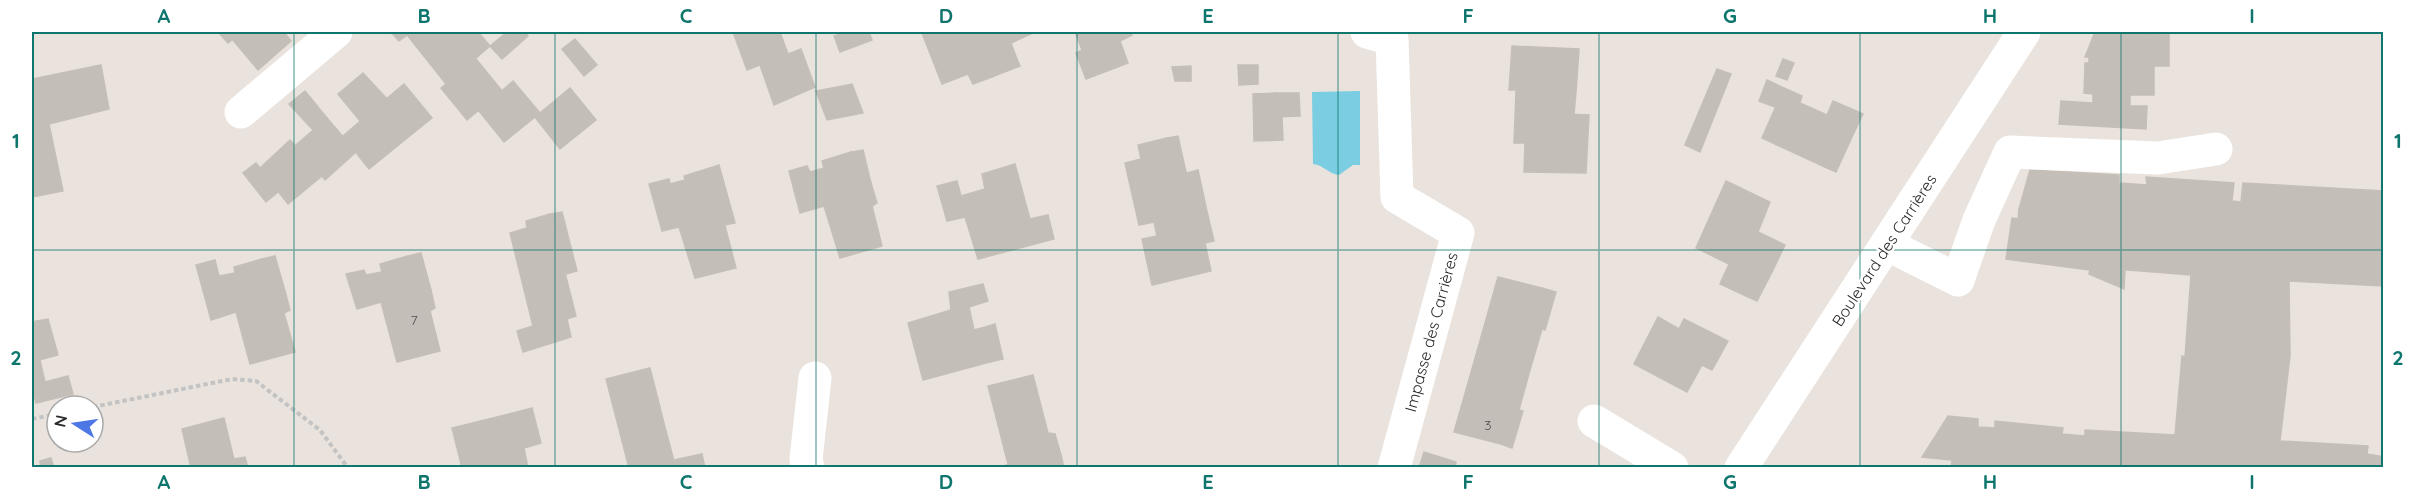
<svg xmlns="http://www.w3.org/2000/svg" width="2415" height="499" font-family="Quicksand,sans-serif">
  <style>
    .water { fill: #7bcee1 }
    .building { fill: #c3beb8; stroke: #c5bfb7; stroke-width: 1.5 }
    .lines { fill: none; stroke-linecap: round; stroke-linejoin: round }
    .path { stroke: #c3c3c3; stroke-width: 4; stroke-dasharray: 4.5 3; stroke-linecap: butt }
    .minor { stroke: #fff; stroke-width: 33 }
    .grid { fill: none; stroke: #0f766e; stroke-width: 1.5; stroke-opacity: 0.55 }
    .labels { text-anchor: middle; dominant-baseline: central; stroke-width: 5; stroke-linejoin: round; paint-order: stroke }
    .number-label { font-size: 14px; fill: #504e4d }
    .street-label { font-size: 16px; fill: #292929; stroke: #fff }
    .neatline { fill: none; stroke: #0f766e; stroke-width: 2 }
    .grid-label { font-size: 20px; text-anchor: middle; font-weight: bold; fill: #0f766e }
  </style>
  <rect width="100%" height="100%" fill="#eae3dd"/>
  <!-- water -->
  <path class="water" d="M1360,91v74h-7l-14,10c-11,-1 -15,-10 -26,-11l-1,-72z"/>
  <!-- building -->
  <g class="building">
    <path d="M218,32h24l-14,11z"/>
    <path d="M242,32h42l7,9 -33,29 -26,-31z"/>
    <path d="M391,32h20l-12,9z"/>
    <path d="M411,32h67l12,14 -44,38 -39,-49z"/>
    <path d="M507,32h17l4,4 -26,23 -12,-13z"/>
    <path d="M733,32h47l8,22 -41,16z"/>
    <path d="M847,32h22l3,8 -32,12 -6,-16z"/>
    <path d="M927,32h103l1,2 -20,9 6,16 -27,10 2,8 -19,7 -5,-10 -26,10 -20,-51z"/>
    <path d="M1075,32h56l1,3 -12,6 8,22 -42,16 -10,-26 6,-3z"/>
    <path d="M2095,32l74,2v32h-15v29h-24v11h17l-1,23 -87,-5 2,-23 32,2v-9l-9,-1 1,-30h4v-6h-4z"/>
    <path d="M575,39l22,26 -13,11 -22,-27z"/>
    <path d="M1512,46l67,3 -3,43 -12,1 -1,21 26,1 -3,58 -62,-1 1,-29h-11l2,-53h-7z"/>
    <path d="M801,49l14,38 -41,18 -14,-40z"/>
    <path d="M476,59l26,32 -35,29 -26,-32z"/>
    <path d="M1017,59l3,7 -28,11 -2,-8z"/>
    <path d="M1783,59l11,4 -7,17 -11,-4z"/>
    <path d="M101,65l8,44 -60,15 14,67 -31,6v-118z"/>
    <path d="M1238,65h20v19l-19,1z"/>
    <path d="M1191,66v15h-16l-3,-14z"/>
    <path d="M1717,69l14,5 -31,78 -15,-7z"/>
    <path d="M363,73l24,26 -14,11 -23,-26z"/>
    <path d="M1767,80l17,8 -9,19 -16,-6z"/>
    <path d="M513,81l27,32 -36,29 -25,-31z"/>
    <path d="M350,84l23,26 -13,11 -22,-27z"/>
    <path d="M404,84l28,34 -31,25 -28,-33z"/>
    <path d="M852,84l11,29 -36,7 -11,-29z"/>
    <path d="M570,88l26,32 -36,29 -25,-32z"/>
    <path d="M1784,88l18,8 -2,7 27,12 6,-14 30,13 -12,25 -9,-5 -15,34 -65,-30z"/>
    <path d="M305,91l22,27 -14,12 -24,-26z"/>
    <path d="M1576,92l-2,22h-11l1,-21z"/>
    <path d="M1276,93h23l1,23 -24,1z"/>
    <path d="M1276,93v24h6l1,23 -29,1 -1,-47z"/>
    <path d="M373,110l28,33 -32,26 -26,-33z"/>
    <path d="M327,118l29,34 -31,28 -29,-35z"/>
    <path d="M1842,134l9,5 -15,33 -9,-4z"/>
    <path d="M1178,136l5,23 -11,2 -5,-23z"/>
    <path d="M1167,138l5,23 11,-2 12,50 11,-2 8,34 -9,2 6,28 -59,14 -10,-46 15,-3 -3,-14 -15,3 -14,-62 16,-4 -3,-14z"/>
    <path d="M290,140l32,36 -34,28 -28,-36z"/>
    <path d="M863,150l8,33 -9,3 -11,-34z"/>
    <path d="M851,152l11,34 9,-3 6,20 -5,3 10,40 -42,12 -16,-52 -24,7 -11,-42 18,-5 3,6 14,-4 -2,-7z"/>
    <path d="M256,163l22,29 -12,10 -23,-29z"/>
    <path d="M1015,164l3,11 -34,9 -2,-10z"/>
    <path d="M719,165l16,58 -10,2 -15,-57z"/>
    <path d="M710,168l26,100 -41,10 -16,-51 -17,4 -13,-47 20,-5 1,5 15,-4 -1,-4z"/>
    <path d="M1198,170l8,37 -11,2 -8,-36z"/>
    <path d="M2030,170l89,5v8l28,2 -1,-8 88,6 -2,18 9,1 2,-19 141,8v95l-57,-3 1,-9 -54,-3v4l-17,-1 -1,11 12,1 8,25 3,26v35l-8,34 -11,29h-18l-1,11 23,3v9l58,-5 45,1 17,3v11h-433l1,-8 -30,-3 26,-41 30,3v8l17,1v-7l68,7 -1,6 23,2v-6l90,5 7,-79 3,1 6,-82 -88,-7 -13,2 -84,-11 6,-41 18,2 2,-9 -13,-2z"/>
    <path d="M1018,175l12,44 18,-4 6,24 -76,20 -13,-42 -18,4 -10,-35 20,-5 4,15 24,-7 -1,-5z"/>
    <path d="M1726,181l44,21 -12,30 27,13 -12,25 -10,-5 -15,32 -28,-13 9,-20 -33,-16z"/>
    <path d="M2019,209l13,2 -2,9 -12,-1z"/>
    <path d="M562,212l15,59 -11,3 -16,-60z"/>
    <path d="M550,214l26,102 -9,3 4,18 -48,15 -6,-21 16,-5 -23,-93 17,-5 -1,-7z"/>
    <path d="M421,253l10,37 -14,4 -9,-38z"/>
    <path d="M275,256l10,35 -13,3 -10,-35z"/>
    <path d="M408,256l9,38 14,-4 4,18 -5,3 10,40 -43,11 -16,-60 -24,7 -11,-35 18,-4 2,5 16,-3 -2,-8z"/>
    <path d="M262,259l10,35 13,-3 5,19 -6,3 11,39 -45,12 -14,-52 -25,8 -15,-55 19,-5 4,16 16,-3 -1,-6z"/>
    <path d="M1763,265l10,5 -16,31 -9,-4z"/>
    <path d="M2103,268l22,3 -1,18 -35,-15 1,-4z"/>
    <path d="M2274,271l54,3 -1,9 -38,-2 1,75 -10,85 88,5 -1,8 -45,-1 -58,5v-9l-23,-3 1,-11h18l17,-54 3,-33 -4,-37 -8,-25 -12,-1 1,-11 17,1z"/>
    <path d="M1498,277l44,11 -9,38 9,3 -12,41 -54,-15z"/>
    <path d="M983,284l5,17 -19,6 5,23 8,-2 8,34 -67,18 -15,-57 43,-13 -2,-18z"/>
    <path d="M1542,288l14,4 -11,38 -12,-4z"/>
    <path d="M1658,317l21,12 5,-10 44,22 -16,29 -10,-5 -15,27 -53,-28z"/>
    <path d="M48,319l10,36 -12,3 -10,-37z"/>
    <path d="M36,321l10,37 -6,2 5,22 23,-6 5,18 -37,9 -4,-16v-64z"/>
    <path d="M995,324l8,35 -13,3 -8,-34z"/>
    <path d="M1476,355l54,15 -11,40 -10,-3 -8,37 -47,-12z"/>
    <path d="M650,368l15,59 -10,1 10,34 37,-8 3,14h-76l-23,-89z"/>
    <path d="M1033,375l15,58 7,1 6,21 -11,3 2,10h-50l6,-4 -20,-78z"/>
    <path d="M1509,407l14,4 -11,37 -11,-4z"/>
    <path d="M532,408l9,35 -10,3 -10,-35z"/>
    <path d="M521,411l10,35 -7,2 4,20h-66l-10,-40z"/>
    <path d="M224,418l12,50h-45l-9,-39z"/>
    <path d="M665,427l9,34 -9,1 -10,-34z"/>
    <path d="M1424,452l32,10 -1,6h-36z"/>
    <path d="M1061,455l3,13h-12l-2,-10z"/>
    <path d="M245,457l3,11h-12l-2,-9z"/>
    <path d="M51,458l3,10h-13l-1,-7z"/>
  </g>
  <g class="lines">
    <!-- path -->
    <g class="path">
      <path d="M93,407l139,-28 24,2 64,49 28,38"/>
      <path d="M32,419l25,-5"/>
    </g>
    <!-- minor -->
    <g class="minor">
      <path d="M1367,32l25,7 5,158 61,36 -64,235"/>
      <path d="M241,112l95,-80"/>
      <path d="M1888,245l70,35 21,-60 31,-68 148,6 58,-9"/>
      <path d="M1594,421l78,47"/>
      <path d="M808,468l-2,-9 9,-81"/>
      <path d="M1741,468l283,-436"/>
    </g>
  </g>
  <!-- grid -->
  <path class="grid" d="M294,32v436M555,32v436M816,32v436M1077,32v436M1338,32v436M1599,32v436M1860,32v436M2121,32v436M32,250h2352"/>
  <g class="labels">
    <!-- number labels -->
    <g class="number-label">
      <text x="414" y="320">7</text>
      <text x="1488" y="425">3</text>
    </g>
    <!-- street labels -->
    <g class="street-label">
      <text transform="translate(1884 250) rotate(-57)">Boulevard des Carrières</text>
      <text transform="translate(1431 332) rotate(-75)">Impasse des Carrières</text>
    </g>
  </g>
  <!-- border -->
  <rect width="2415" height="499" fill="none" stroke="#ffffff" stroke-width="66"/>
  <!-- north arrow -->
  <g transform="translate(75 424) rotate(282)"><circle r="28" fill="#ffffff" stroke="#a9a9a9" stroke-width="1.5"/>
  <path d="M0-4.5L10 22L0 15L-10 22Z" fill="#4e77e6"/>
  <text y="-9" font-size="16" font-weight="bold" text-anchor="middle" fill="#292929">N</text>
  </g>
  <rect x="33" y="33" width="2349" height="433" class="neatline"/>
  <g class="grid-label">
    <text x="164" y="23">A</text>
    <text x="424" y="23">B</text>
    <text x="686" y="23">C</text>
    <text x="946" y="23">D</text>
    <text x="1208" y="23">E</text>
    <text x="1468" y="23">F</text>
    <text x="1730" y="23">G</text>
    <text x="1990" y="23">H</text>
    <text x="2252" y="23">I</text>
    <text x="16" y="148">1</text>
    <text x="2398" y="148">1</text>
    <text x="16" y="365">2</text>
    <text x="2398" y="365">2</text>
    <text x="164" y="489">A</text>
    <text x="424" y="489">B</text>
    <text x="686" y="489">C</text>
    <text x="946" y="489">D</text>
    <text x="1208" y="489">E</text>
    <text x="1468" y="489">F</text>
    <text x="1730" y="489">G</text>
    <text x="1990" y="489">H</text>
    <text x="2252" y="489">I</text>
  </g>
</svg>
